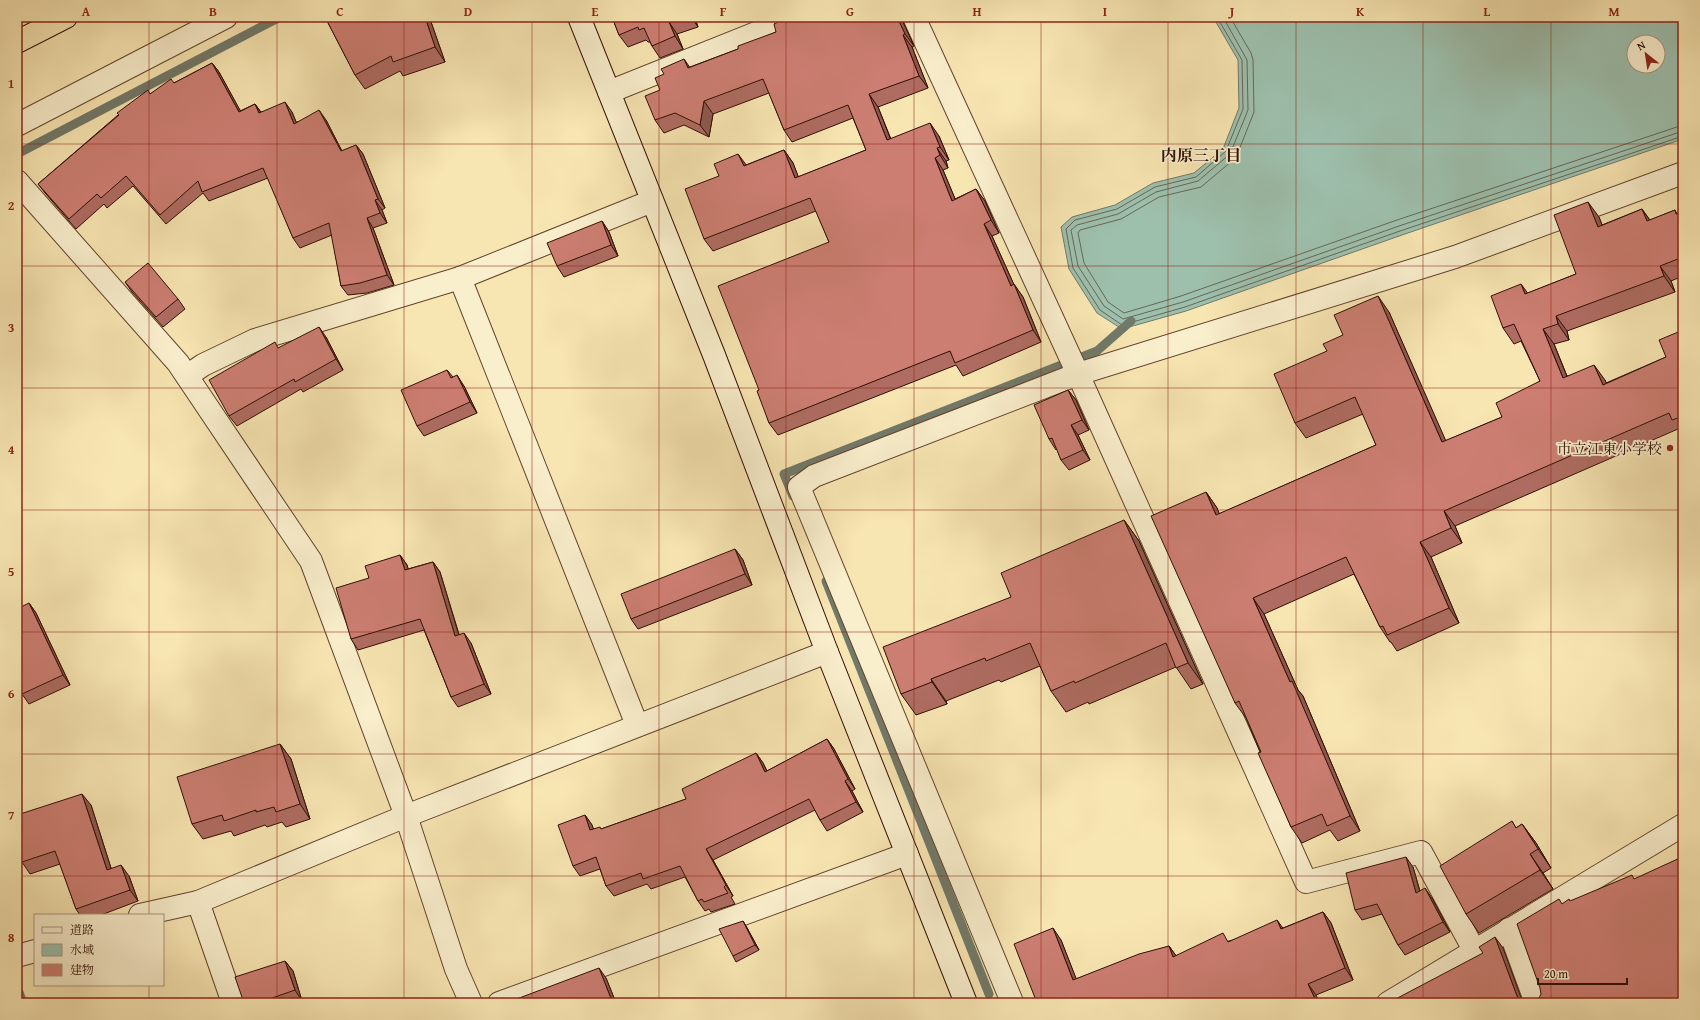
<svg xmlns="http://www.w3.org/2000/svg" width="1700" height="1020" font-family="'Gentium Book Plus','Noto Serif JP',serif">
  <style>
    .water { fill: #9dc0ad; stroke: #717969; fill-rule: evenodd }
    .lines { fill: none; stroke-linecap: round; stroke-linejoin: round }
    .shore { stroke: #666758; stroke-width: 1 }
    .stream { stroke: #717969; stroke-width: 9 }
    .street-casing { stroke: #62442e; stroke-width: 24 }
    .secondary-casing { stroke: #300e02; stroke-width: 24 }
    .highway-casing { stroke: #300e02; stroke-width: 24 }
    .street { stroke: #faefcd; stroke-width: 22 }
    .secondary { stroke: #faefcd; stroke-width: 22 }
    .highway { stroke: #f8e6b2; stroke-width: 22 }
    .wall { fill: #af6c62; stroke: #300e02 }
    .shaded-wall { fill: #8f5850; stroke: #300e02 }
    .building { fill: #cc7e72; stroke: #300e02 }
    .grid { fill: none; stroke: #8f2418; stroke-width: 1; stroke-opacity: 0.55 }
    .poi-dot { fill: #8f2418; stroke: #faefcd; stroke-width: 1.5 }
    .labels { text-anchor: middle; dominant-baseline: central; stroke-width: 3.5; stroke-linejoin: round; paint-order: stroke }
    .poi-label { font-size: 15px; fill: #300e02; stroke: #faefcd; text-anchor: end }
    .neighbourhood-label { font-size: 16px; font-weight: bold; fill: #300e02; stroke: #faefcd }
    .neatline { fill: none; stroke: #8f2418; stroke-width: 1.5 }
    .grid-label { font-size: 13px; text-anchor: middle; font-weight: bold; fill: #8f2418 }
  </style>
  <rect width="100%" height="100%" fill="#f8e6b2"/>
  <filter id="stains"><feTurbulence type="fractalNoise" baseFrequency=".005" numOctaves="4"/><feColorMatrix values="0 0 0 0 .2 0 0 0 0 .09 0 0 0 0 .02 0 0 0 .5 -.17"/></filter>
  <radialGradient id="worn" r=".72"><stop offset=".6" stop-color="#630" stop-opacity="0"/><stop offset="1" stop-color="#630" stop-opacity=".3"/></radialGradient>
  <!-- water -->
  <path class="water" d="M1213,17h470v122l-281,96 -216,76 -64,18 -25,-16 -28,-44 -8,-42 11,-10 43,-12 38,-22 41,-10 29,-24 16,-41 -1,-48zM1634,42h24v24h-24z"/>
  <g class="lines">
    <!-- shore -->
    <g class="shore">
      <path d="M1217,17l25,43 1,49 -17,42 -30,26 -41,10 -38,22 -42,11 -9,9 7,39 27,42 22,15 63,-18 215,-76 283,-95"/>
      <path d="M1223,17l24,43 1,50 -18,44 -32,27 -42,11 -38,22 -41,11 -6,5 7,36 26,40 19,13 60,-17 216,-76 284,-95"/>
      <path d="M1230,17l21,36 2,7 1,52 -17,43 -4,5 -32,27 -42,10 -38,22 -41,11 -2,3 6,30 24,39 16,11 57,-17 216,-76 286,-95"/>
    </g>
    <!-- stream -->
    <g class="stream">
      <path d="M17,154l263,-137"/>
      <path d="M793,496l-9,-22 313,-123 34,-30"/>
      <path d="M826,581l163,413"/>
      <path d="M17,987l6,16"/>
    </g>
    <defs>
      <g id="street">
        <path d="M914,17l163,355 229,510 115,-30 53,98"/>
        <path d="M609,92l187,-75"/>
        <path d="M17,125l209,-108"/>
        <path d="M17,181l161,182 133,198 95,255 50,153 15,34"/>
        <path d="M460,278l177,447"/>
        <path d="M187,376l16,-11 52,-25 205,-62 192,-77"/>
        <path d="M198,902l35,101"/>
        <path d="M140,915l58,-13 208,-86 421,-164"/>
        <path d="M1509,929l27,74"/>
        <path d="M17,956l18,-5"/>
        <path d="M499,1003l408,-149"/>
        <path d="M1010,1003l2,-1 -213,-515 15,-11 264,-102 377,-117 228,-84"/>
        <path d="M1388,1003l295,-178"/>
      </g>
      <path id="secondary" d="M579,17l135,338 113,297 139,351"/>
      <path id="highway" d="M17,42l49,-25"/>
    </defs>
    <!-- street casing -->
    <use href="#street" class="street-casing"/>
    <!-- secondary casing -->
    <use href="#secondary" class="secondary-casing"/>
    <!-- highway casing -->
    <use href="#highway" class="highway-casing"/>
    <!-- street -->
    <use href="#street" class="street"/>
    <!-- secondary -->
    <use href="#secondary" class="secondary"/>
    <!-- highway -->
    <use href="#highway" class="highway"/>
  </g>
  <!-- wall -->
  <g class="wall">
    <path d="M325,17h110l1,3 -5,2 14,40 -42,14 -3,-5 -35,18 -10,-14z"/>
    <path d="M612,17h95l-11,4 2,6 -21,7 6,15 -23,9 -8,-12 -2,-4h-2l-2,-2 -18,7 -9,-12z"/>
    <path d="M788,17h114l1,5 11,24 -2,1 16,41 -50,19 13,32 48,-3 10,24 -3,1 2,7 -5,2 12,29 21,-10 9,12 14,32 -7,3 22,49 9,12 18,45 -78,34 -7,-11 -178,70 -9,-12 -10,-33 70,-148 -13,-31 -103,40 -9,-12 42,-74 38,-15 9,13 5,14 68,-27 -13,-32 -61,24 -8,-12 -15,-37 -56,21 -4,23 -25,-12 -20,8 -9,-13 5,-30 30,-23 48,-18 38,-17z"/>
    <path d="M212,63l7,9 21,39 15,-7 6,8h31l4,10 30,-2 16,31 14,-6 7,9 22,54 -3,2 5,13 -14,5 21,57 -27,8 -19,2 -7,-9 -9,-51 -32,13 -7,-10 -25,-60 -59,23 -6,-8 -37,31 -33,-38 -26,22 -3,-4 -28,25 -31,-36 -7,-9 80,-69 32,-21 24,-11z"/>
    <path d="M1642,209l8,11 25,-10 2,4 6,-2v64l-12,5 4,11 -108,39 2,9 -15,4 13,32 38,4 1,3 60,-26 17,-27v105l-5,-6 -223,97 7,17 -31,14 28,66 -62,28 -6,-9h-1l-10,-15 -26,-53 -90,40 34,76 5,6 57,135 -22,10 -8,-11 -28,13 -11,-16 -45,-109 -11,-15 -29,-211 11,16 2,6 157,-69 -13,-31 -57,24 -11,-15 32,-72 16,-16 46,-23 56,129 57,-24 38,-36 -19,-40 -7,3 -11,-16 25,-35 48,-19 23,-57 3,8z"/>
    <path d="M602,221l7,11 9,24 -54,21 -7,-11z"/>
    <path d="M125,282l53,17 7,10 -22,18 -31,-35z"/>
    <path d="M326,337l17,33 -40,22 -2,-3 -64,37 -8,-10 50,-68z"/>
    <path d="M447,370l6,7 11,9 13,27 -53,23 -7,-10z"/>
    <path d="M1068,390l8,10 13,30 -11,5 12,25 -21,10 -8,-10 -4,-11 -1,1 -7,-11z"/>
    <path d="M1124,520l15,21 64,143 -12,5 -15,-22 -87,37 -1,-2 -22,10 -15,-21 -11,-25 -39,16 -2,-2 -53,21 1,3 -31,11 -15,-21 110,-97z"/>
    <path d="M735,549l8,11 9,25 -114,44 -7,-10z"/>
    <path d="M400,555l7,10 1,4 25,-7 7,10 19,62 12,9 20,51 -33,13 -7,-10 -27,-67 -66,20 -7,-11 18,-61z"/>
    <path d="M29,603l7,10 34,72 -41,19 -7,-10z"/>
    <path d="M827,739l7,10 21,40 -3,2 11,21 -36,19 -7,-11 -5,-10 -102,50 20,36 -2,1 4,7 -24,8 -2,-3 -4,2 -7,-10 -13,-24 -34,12 -4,-5 -33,12 -8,-10 -6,-17 -20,7 -7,-10 12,-51 7,10 1,4h8l85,-30 70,-46 7,10 4,8z"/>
    <path d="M280,744l11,15 19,60 -24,8 -4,-5 -15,5 -2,-2 -31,11 -3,-5 -28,8 -11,-15z"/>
    <path d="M91,805l20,63 18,8 9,25 -37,14h-21l-4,-6 -16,-45 -30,10 -8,-12z"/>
    <path d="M1512,821l4,7 6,-4 14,19 15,25 -8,5 10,16 -74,44 -13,-19z"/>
    <path d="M1413,867l7,24 12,7 18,34 -45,23 -7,-10 -16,-31 -20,6 -7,-10z"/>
    <path d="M1323,912l8,11 22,57 -37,15 -279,8 24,-63 15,39 93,-33 7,10 53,-15 54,-13z"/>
    <path d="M746,926l13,24 -23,12 -3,-6z"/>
    <path d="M285,961l8,10 9,30 -7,2h-51z"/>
    <path d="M606,978l10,25h-110z"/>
  </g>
  <!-- shaded-wall -->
  <g class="shaded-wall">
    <path d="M425,17h3l3,5 14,40 -10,-15z"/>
    <path d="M691,17h2l3,4 2,6z"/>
    <path d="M897,17h5l1,5 11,24 -9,-12z"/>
    <path d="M669,22l8,12 6,15 -8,-13z"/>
    <path d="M903,35l9,12 16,41 -9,-12z"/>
    <path d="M684,59l9,13 -5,-4z"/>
    <path d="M212,63l7,9 27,49 -7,-9z"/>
    <path d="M869,94l9,13 18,46 -9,-13z"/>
    <path d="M704,101l9,13 -4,23 -9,-12z"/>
    <path d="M285,102l7,10 9,22 -7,-10z"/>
    <path d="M255,104l7,10 -3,-1z"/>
    <path d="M319,110l7,10 21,41 -6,-10z"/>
    <path d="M930,123l9,13 10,24 -9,-13z"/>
    <path d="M356,145l7,9 22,54 -7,-9z"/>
    <path d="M937,148l9,13 2,7 -8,-13z"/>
    <path d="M784,150l9,13 11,28 -9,-13z"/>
    <path d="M738,154l9,12h-3z"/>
    <path d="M935,158l8,12 18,43 -9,-12z"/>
    <path d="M976,189l9,12 14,32 -8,-13z"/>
    <path d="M375,200l7,10 5,13 -7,-10z"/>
    <path d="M1588,202l11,15 10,26 -11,-16z"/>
    <path d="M1642,209l11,16 -6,-4z"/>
    <path d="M367,218l6,10 21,57 -7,-10z"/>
    <path d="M602,221l7,11 9,24 -7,-11z"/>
    <path d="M984,224l8,12 28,62 -9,-12z"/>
    <path d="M1660,266l11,15 4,11 -11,-16z"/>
    <path d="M1014,284l9,13 18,45 -8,-12z"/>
    <path d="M1521,284l11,15 -7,-5z"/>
    <path d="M1378,296l11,16 64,145 -11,-15z"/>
    <path d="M1556,316l11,15 2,9 -11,-16z"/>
    <path d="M319,327l7,10 17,33 -7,-11z"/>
    <path d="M1543,329l11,15 20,50 -11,-16z"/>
    <path d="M1594,365l11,15 9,20 -11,-15z"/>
    <path d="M457,375l7,11 13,27 -7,-11z"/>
    <path d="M1068,390l8,10 13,30 -7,-10z"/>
    <path d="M1071,425l7,10 12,25 -7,-10z"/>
    <path d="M1206,492l11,16 10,23 -11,-16z"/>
    <path d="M1444,511l11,15 7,17 -11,-15z"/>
    <path d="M1124,520l15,21 64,143 -15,-21z"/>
    <path d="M1420,542l11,15 28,66 -10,-15z"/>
    <path d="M735,549l8,11 9,25 -7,-11z"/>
    <path d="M400,555l7,10 5,16 -7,-11z"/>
    <path d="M433,562l7,10 22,74 -7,-10z"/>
    <path d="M1253,598l11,16 34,76 5,6 57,135 -10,-15 -60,-134z"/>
    <path d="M29,603l7,10 34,72 -7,-10z"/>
    <path d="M464,633l7,10 20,51 -7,-10z"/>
    <path d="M931,679l15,22 1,3 -15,-22z"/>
    <path d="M827,739l7,10 21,40 -7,-10z"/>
    <path d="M280,744l11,15 19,60 -10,-15z"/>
    <path d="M756,753l7,10 9,19 -7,-10z"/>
    <path d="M845,781l7,10 11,21 -7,-10z"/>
    <path d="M82,794l9,11 24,76 -8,-11z"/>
    <path d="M585,815l7,10 6,15 -8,-10z"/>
    <path d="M1522,824l14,19 15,25 -13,-19z"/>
    <path d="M706,849l7,11 20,36 -7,-11z"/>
    <path d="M1530,854l13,19 10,16 -13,-19z"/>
    <path d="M1406,857l7,10 10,36 -7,-10z"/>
    <path d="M121,865l8,11 9,25 -8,-11z"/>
    <path d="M1425,888l7,10 18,34 -7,-10z"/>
    <path d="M1323,912l8,11 22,57 -8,-12z"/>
    <path d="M1277,920l8,11 -4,-2z"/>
    <path d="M743,921l3,5 13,24 -4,-5z"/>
    <path d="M1053,928l8,12 20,51 -8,-11z"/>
    <path d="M1495,937l8,11 20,55h-2l-4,-7z"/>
    <path d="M1169,946l8,11h-4z"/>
    <path d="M285,961l8,10 9,30 -7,-11z"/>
    <path d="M599,968l7,10 10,25h-3l-1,-2z"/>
    <path d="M1308,984l8,11 4,8h-3z"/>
  </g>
  <!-- building -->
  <g class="building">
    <path d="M325,17h100l10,30 -42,15 -2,-6 -36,19z"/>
    <path d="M612,17h70l-13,5 6,14 -23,10 -8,-18 -5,2 -1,-3 -19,8z"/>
    <path d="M788,17h109l8,17 -2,1 16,41 -50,18 18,46 43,-17 10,24 -3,1 3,7 -5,3 17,43 24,-12 15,31 -7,4 27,62 3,-2 19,46 -78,33 -5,-12 -181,72 -12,-32 2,-1 -41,-104 111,-44 -19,-44 -106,41 -19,-50 34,-13 -5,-12 24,-10 6,12 40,-16 11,28 71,-28 -18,-45 -64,25 -21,-51 -59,22 -4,24 -25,-12 -20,7 -10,-24 15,-6 -5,-12 9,-4 -3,-5 23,-10 4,9 50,-19v-3l38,-14 -2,-8z"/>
    <path d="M212,63l27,49 16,-8 4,9 26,-11 9,22 25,-14 22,41 15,-6 22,54 -3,1 5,13 -13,5 20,57 -27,8 -19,3 -12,-63 -36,15 -30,-70 -61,24 -4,-11 -38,34 -34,-39 -25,22 -4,-4 -28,25 -31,-35 81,-69 -2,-2 31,-23 2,4 21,-15 3,4z"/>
    <path d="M1588,202l10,25 44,-18 5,12 28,-11 1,4 7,-2v45l-23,9 4,10 -108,40 2,8 -15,5 20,49 31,-13 9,20 63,-28 -7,-17 24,-10v86l-11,4 -3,-7 -225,98 7,17 -31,14 29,66 -62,27 -4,-9 -3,1 -34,-70 -93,41 37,84 2,-1 58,135 -23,10 -5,-12 -31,13 -33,-74 3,-1 -22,-51 -4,2 -84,-187 55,-24 10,23 160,-70 -21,-48 -60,26 -21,-49 53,-23 -4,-7 20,-9 -9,-20 44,-19 64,146 60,-25 -6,-14 44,-22 -26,-57 -11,4 -12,-32 30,-12 4,10 51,-20 -22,-59z"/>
    <path d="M602,221l9,24 -54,21 -10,-23z"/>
    <path d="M148,263l30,36 -22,18 -31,-35z"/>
    <path d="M319,327l17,32 -41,23 -1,-3 -65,37 -20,-36 66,-38 3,6z"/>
    <path d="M447,370l4,8 6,-3 13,27 -53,24 -16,-36z"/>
    <path d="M1068,390l14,30 -11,5 12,25 -22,10 -9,-22 -3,1 -15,-34z"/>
    <path d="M1124,520l64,143 -12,5 -10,-25 -91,40 -1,-2 -23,10 -21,-48 -44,18 -1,-3 -54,21 1,3 -31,12 -18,-47 128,-50 -10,-24z"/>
    <path d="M735,549l10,25 -114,45 -10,-25z"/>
    <path d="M400,555l5,15 28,-8 22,74 9,-3 20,51 -33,13 -31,-78 -69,20 -15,-51 33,-10 -4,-12z"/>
    <path d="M29,603l34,72 -41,19 -5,-10v-75z"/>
    <path d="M827,739l21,40 -3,2 11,21 -36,18 -11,-21 -103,50 20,36 -2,2 4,6 -24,9 -2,-3 -4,2 -18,-35 -37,13 -2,-6 -35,13 -10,-29 -23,9 -15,-41 27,-10 5,15 10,-3 1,2 85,-30 -4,-10 74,-36 9,19z"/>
    <path d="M280,744l20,60 -24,8 -2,-5 -18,5v-2l-32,11 -2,-6 -30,9 -15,-47z"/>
    <path d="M82,794l25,76 14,-5 9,25 -54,19 -21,-58 -33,11 -5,-16v-31z"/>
    <path d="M1512,821l4,7 6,-4 16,25 -8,5 10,16 -74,44 -26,-48z"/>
    <path d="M1683,846v157h-150l5,-3 3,-6 -1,-6 -23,-64 42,-25 3,5 7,-5 1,2 62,-26 2,4 48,-22 -3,-9z"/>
    <path d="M1406,857l10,36 9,-5 18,34 -45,23 -21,-41 -22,6 -9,-37z"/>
    <path d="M1323,912l22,56 -37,16 9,19h-280l-23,-59 39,-16 20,52 66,-26 30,-8 4,11 50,-24 5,9 49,-22 4,9z"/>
    <path d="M743,921l12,24 -22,11 -14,-27z"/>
    <path d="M1495,937l22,59 3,6 4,1h-136l95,-50 -4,-6z"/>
    <path d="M285,961l10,29 -37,13h-14l-9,-26z"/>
    <path d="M599,968l13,33 -6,2h-100z"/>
  </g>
  <!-- grid -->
  <path class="grid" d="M149,17v898M277,17v986M404,17v986M532,17v986M659,17v986M786,17v986M914,17v986M1041,17v986M1168,17v986M1296,17v986M1423,17v986M1551,17v986M17,144h1666M17,266h1666M17,388h1666M17,510h1666M17,632h1666M17,754h1666M17,876h1666M149,985v18"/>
  <!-- markers -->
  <circle class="poi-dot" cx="1670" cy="448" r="4"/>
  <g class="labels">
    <!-- poi labels -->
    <g class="poi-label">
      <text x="1662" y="448">市立江東小学校</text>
    </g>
    <!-- neighbourhood labels -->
    <g class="neighbourhood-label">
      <text x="1201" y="155">内原三丁目</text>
    </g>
  </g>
  <!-- margin -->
  <rect width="1700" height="1020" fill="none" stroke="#f8e6b2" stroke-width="44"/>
  <!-- legend -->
  <rect x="34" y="914" width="130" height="72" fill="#faefcd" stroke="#a9957c"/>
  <rect x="42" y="927" width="20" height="6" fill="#faefcd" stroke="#a9957c"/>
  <text x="70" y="934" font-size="12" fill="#300e02">道路</text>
  <rect x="42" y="944" width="20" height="12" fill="#9dc0ad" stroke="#a9957c"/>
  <text x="70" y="954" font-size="12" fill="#300e02">水域</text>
  <rect x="42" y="964" width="20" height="12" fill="#cc7e72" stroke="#a9957c"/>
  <text x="70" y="974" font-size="12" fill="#300e02">建物</text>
  <!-- north arrow -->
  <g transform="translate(1646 54) rotate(330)"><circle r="19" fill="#faefcd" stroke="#a9957c"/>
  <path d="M0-3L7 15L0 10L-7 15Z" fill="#8f2418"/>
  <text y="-6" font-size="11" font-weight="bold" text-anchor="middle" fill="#300e02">N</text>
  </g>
  <!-- scale -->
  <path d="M1538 978v6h89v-6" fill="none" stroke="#300e02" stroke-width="2"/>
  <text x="1544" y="978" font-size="12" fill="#300e02" stroke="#faefcd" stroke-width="3" paint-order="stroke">20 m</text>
  <rect x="22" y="22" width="1656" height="976" class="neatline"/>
  <g class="grid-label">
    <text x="86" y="16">A</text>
    <text x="213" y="16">B</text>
    <text x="340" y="16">C</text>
    <text x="468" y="16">D</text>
    <text x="595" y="16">E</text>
    <text x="723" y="16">F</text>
    <text x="850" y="16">G</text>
    <text x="977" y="16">H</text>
    <text x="1105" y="16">I</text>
    <text x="1232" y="16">J</text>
    <text x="1360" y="16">K</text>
    <text x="1487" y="16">L</text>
    <text x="1614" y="16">M</text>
    <text x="11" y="88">1</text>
    <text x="11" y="210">2</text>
    <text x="11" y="332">3</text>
    <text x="11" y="454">4</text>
    <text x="11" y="576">5</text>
    <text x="11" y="698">6</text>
    <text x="11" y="820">7</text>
    <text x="11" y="942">8</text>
  </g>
  <rect width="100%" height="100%" filter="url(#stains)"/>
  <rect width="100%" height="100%" fill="url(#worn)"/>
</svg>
